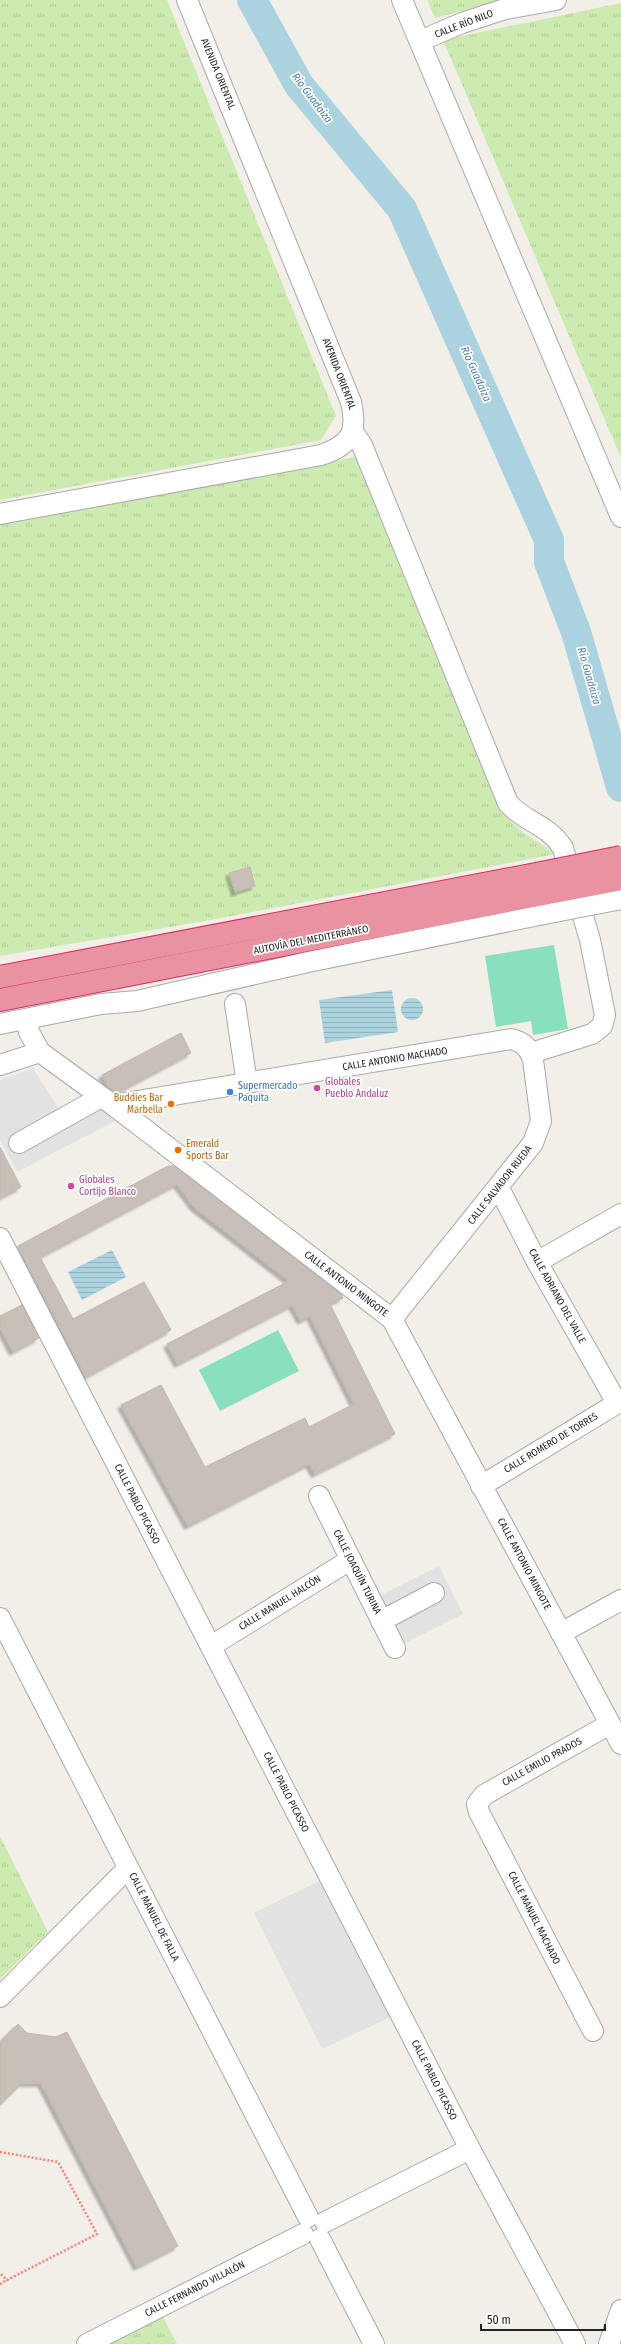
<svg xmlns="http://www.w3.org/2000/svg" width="621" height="2344" font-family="'Fira Sans Condensed',sans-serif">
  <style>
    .grass { fill: url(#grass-tufts) }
    .pitch { fill: #88e0be }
    .parking { fill: #e2e2e2 }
    .water { fill: url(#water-rules) }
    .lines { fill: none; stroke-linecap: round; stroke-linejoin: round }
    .river { stroke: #aad3df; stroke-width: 30 }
    .building { fill: #c7bfb8; stroke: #c4b6ab; filter: url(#shadow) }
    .minor-casing { stroke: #a9a9a9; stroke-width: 22 }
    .highway-casing { stroke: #dc2a67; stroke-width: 24 }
    .path { stroke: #fa8072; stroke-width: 2.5; stroke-dasharray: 2 2; stroke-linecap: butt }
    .minor { stroke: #fff; stroke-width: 20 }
    .highway { stroke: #e892a2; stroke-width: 22 }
    .minor-bridge-casing { stroke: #a9a9a9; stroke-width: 22; stroke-linecap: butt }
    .highway-bridge-casing { stroke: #dc2a67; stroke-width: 24; stroke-linecap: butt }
    .minor-bridge { stroke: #fff; stroke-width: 20 }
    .highway-bridge { stroke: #e892a2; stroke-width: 22 }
    .hotel-dot { fill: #d1479c; stroke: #fff; stroke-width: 1.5 }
    .shop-dot { fill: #3f7fe0; stroke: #fff; stroke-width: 1.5 }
    .food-dot { fill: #e8710a; stroke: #fff; stroke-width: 1.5 }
    .labels { text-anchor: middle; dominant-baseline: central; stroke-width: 3.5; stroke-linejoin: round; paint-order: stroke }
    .street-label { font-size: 10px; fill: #222; stroke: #fff }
    .hotel-label { font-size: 10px; fill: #b23c85; stroke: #fff; text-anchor: start }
    .shop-label { font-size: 10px; fill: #366cbe; stroke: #fff; text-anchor: start }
    .food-label { font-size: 10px; fill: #c56008; stroke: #fff; text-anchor: end }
    .water-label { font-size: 11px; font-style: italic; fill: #4a7aab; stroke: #fff }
  </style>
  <defs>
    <pattern id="grass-tufts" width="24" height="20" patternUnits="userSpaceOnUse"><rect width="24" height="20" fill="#cdebb0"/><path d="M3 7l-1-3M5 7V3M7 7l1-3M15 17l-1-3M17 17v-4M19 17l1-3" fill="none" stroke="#b0c997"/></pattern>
    <pattern id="water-rules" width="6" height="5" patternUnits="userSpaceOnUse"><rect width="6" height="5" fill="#aad3df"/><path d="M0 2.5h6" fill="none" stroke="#92b5bf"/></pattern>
    <filter id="shadow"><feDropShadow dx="-3.5" dy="3.5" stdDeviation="1" flood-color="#0004"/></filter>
  </defs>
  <rect width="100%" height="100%" fill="#f2efe9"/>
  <!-- grass -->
  <g class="grass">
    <path d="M0,0h167l169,416 -15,24 -321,60z"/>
    <path d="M427,0h78l-70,18z"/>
    <path d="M621,3v455l-178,-418z"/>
    <path d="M355,457l144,352 22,22 35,23 -351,67 -205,35v-432z"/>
    <path d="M0,1836l48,96 -48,47z"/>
    <path d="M163,2317l14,27h-67z"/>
  </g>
  <!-- pitch -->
  <g class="pitch">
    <path d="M554,945l14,84 -35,6 -2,-14 -35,6 -11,-71z"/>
    <path d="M278,1330l21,41 -79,40 -21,-41z"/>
  </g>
  <!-- parking -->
  <g class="parking">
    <path d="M33,1068l27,43 24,-15 35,23 -102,53 -17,-32v-60z"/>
    <path d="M439,1566l24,48 -62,31 -24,-48z"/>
    <path d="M323,1879l70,137 -71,33 -68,-136z"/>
  </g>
  <!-- water -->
  <g class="water">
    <path d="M392,990l6,42 -73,11 -6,-43z"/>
    <circle cx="412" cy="1009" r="11"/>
    <path d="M112,1250l14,27 -44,23 -14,-28z"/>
  </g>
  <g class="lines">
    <!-- river -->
    <path class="river" d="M252,0l47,85 103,124 147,331v22l27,70 45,155"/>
  </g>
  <!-- building -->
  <g class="building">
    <path d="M250,867l5,19 -20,6 -6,-19z"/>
    <path d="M181,1033l10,20 -73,39 -9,-4 -7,-13z"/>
    <path d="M0,1147l21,40 -21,11z"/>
    <path d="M168,1166h6l167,128 2,4 -13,6 65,130 -80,40 -6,-10 -121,62 -67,-121 40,-20 44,82 100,-49 4,9 45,-23 -44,-88 -9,5 -9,-16 -114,59 -11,-20 122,-63 -95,-74 -17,-23 -137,73 33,62 71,-37 27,48 -85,47 -68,-131z"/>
    <path d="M22,1305l17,33 -26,14 -13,-25v-11z"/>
    <path d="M18,2024l9,9 29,4 11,-5 111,214 -41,21 -96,-184h-19l-22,22v-63z"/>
  </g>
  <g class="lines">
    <defs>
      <g id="minor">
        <path d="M402,0l219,517"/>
        <path d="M420,41l42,-18 43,-14 51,-9"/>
        <path d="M353,432l9,13 146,358c17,20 39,20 55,45l27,92 15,75 -3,11 -10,8 -61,19"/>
        <path d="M0,514l321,-59c30,-10 37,-23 30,-53l-164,-402"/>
        <path d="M235,1004l12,79"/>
        <path d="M27,1019l2,13 11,20 73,53 279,214 229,425"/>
        <path d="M0,1024l101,-20 36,-3 171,-39 231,-47"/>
        <path d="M0,1065l40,-13"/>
        <path d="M113,1105l398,-66c13,3 18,9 22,21l8,61 -8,22 -141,176"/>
        <path d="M19,1143l82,-46"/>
        <path d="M499,1188l38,74 80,141"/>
        <path d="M0,1238l470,911 105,195"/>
        <path d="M537,1262l84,-48"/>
        <path d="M481,1486l140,-85"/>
        <path d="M319,1496l76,152"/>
        <path d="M0,1618l308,599"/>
        <path d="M381,1621l53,-28"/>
        <path d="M561,1633l60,-33"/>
        <path d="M211,1646l139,-86"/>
        <path d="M0,1997l128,-129"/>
        <path d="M593,2031l-114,-219 -2,-8 7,-9 126,-71"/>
        <path d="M325,2222l145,-73"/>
        <path d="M320,2239l54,105"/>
        <path d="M87,2344l216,-110"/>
        <path d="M609,2344l12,-34"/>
      </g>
      <g id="highway">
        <path d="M0,977l526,-101"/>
        <path d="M0,1000l533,-104"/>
      </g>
    </defs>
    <!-- minor casing -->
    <use href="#minor" class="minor-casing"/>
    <!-- highway casing -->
    <use href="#highway" class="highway-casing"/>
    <!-- path -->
    <g class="path">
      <path d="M0,2152l58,10 39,72 -90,46 -7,-7"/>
      <path d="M0,2284l7,-4"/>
    </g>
    <!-- minor -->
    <use href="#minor" class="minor"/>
    <!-- highway -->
    <use href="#highway" class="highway"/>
    <defs>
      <path id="minor-bridge" d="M539,915l82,-16"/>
      <g id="highway-bridge">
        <path d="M526,876l95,-19"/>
        <path d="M533,896l88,-17"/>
      </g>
    </defs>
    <!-- minor-bridge casing -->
    <use href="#minor-bridge" class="minor-bridge-casing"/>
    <!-- highway-bridge casing -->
    <use href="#highway-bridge" class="highway-bridge-casing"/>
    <!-- minor-bridge -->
    <use href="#minor-bridge" class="minor-bridge"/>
    <!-- highway-bridge -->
    <use href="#highway-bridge" class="highway-bridge"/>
  </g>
  <!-- markers -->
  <g class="hotel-dot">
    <circle cx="317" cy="1088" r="4"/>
    <circle cx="71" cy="1186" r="4"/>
  </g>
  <circle class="shop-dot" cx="230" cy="1092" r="4"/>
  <g class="food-dot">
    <circle cx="171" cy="1104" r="4"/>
    <circle cx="178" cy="1150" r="4"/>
  </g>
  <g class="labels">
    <!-- street labels -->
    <g class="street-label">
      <text transform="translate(464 24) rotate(-21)">CALLE RÍO NILO</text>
      <text transform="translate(218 74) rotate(68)">AVENIDA ORIENTAL</text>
      <text transform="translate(339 374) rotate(69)">AVENIDA ORIENTAL</text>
      <text transform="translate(311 940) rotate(-11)">AUTOVÍA DEL MEDITERRÁNEO</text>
      <text transform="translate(395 1059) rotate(-9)">CALLE ANTONIO MACHADO</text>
      <text transform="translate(500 1185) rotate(-52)">CALLE SALVADOR RUEDA</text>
      <text transform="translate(346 1284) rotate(37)">CALLE ANTONIO MINGOTE</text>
      <text transform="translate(557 1296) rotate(61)">CALLE ADRIANO DEL VALLE</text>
      <text transform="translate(551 1443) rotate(-31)">CALLE ROMERO DE TORRES</text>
      <text transform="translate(137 1504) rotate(63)">CALLE PABLO PICASSO</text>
      <text transform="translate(524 1564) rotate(62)">CALLE ANTONIO MINGOTE</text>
      <text transform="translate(357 1572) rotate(63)">CALLE JOAQUÍN TURINA</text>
      <text transform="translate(280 1603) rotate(-32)">CALLE MANUEL HALCÓN</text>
      <text transform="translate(542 1762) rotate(-29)">CALLE EMILIO PRADOS</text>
      <text transform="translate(286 1792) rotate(63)">CALLE PABLO PICASSO</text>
      <text transform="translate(154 1917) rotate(63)">CALLE MANUEL DE FALLA</text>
      <text transform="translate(534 1918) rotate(63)">CALLE MANUEL MACHADO</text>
      <text transform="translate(434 2080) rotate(63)">CALLE PABLO PICASSO</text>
      <text transform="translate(195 2289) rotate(-27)">CALLE FERNANDO VILLALÓN</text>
    </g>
    <!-- hotel labels -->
    <g class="hotel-label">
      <text x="325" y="1082">Globales<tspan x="325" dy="12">Pueblo Andaluz</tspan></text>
      <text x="79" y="1180">Globales<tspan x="79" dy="12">Cortijo Blanco</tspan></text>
    </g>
    <!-- shop labels -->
    <g class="shop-label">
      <text x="238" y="1086">Supermercado<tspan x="238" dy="12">Paquita</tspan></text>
    </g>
    <!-- food labels -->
    <g class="food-label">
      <text x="163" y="1098">Buddies Bar<tspan x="163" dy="12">Marbella</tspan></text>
      <text x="186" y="1144" text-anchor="start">Emerald<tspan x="186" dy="12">Sports Bar</tspan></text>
    </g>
    <!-- water labels -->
    <g class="water-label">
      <text transform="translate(312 98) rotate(53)">Rio Guadaiza</text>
      <text transform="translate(476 374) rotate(66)">Rio Guadaiza</text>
      <text transform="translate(589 676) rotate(74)">Rio Guadaiza</text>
    </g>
  </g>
  <!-- scale -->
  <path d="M481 2324v6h124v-6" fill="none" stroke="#222222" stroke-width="2"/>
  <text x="487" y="2324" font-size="12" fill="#222222" stroke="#ffffff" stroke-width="3" paint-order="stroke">50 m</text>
</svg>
